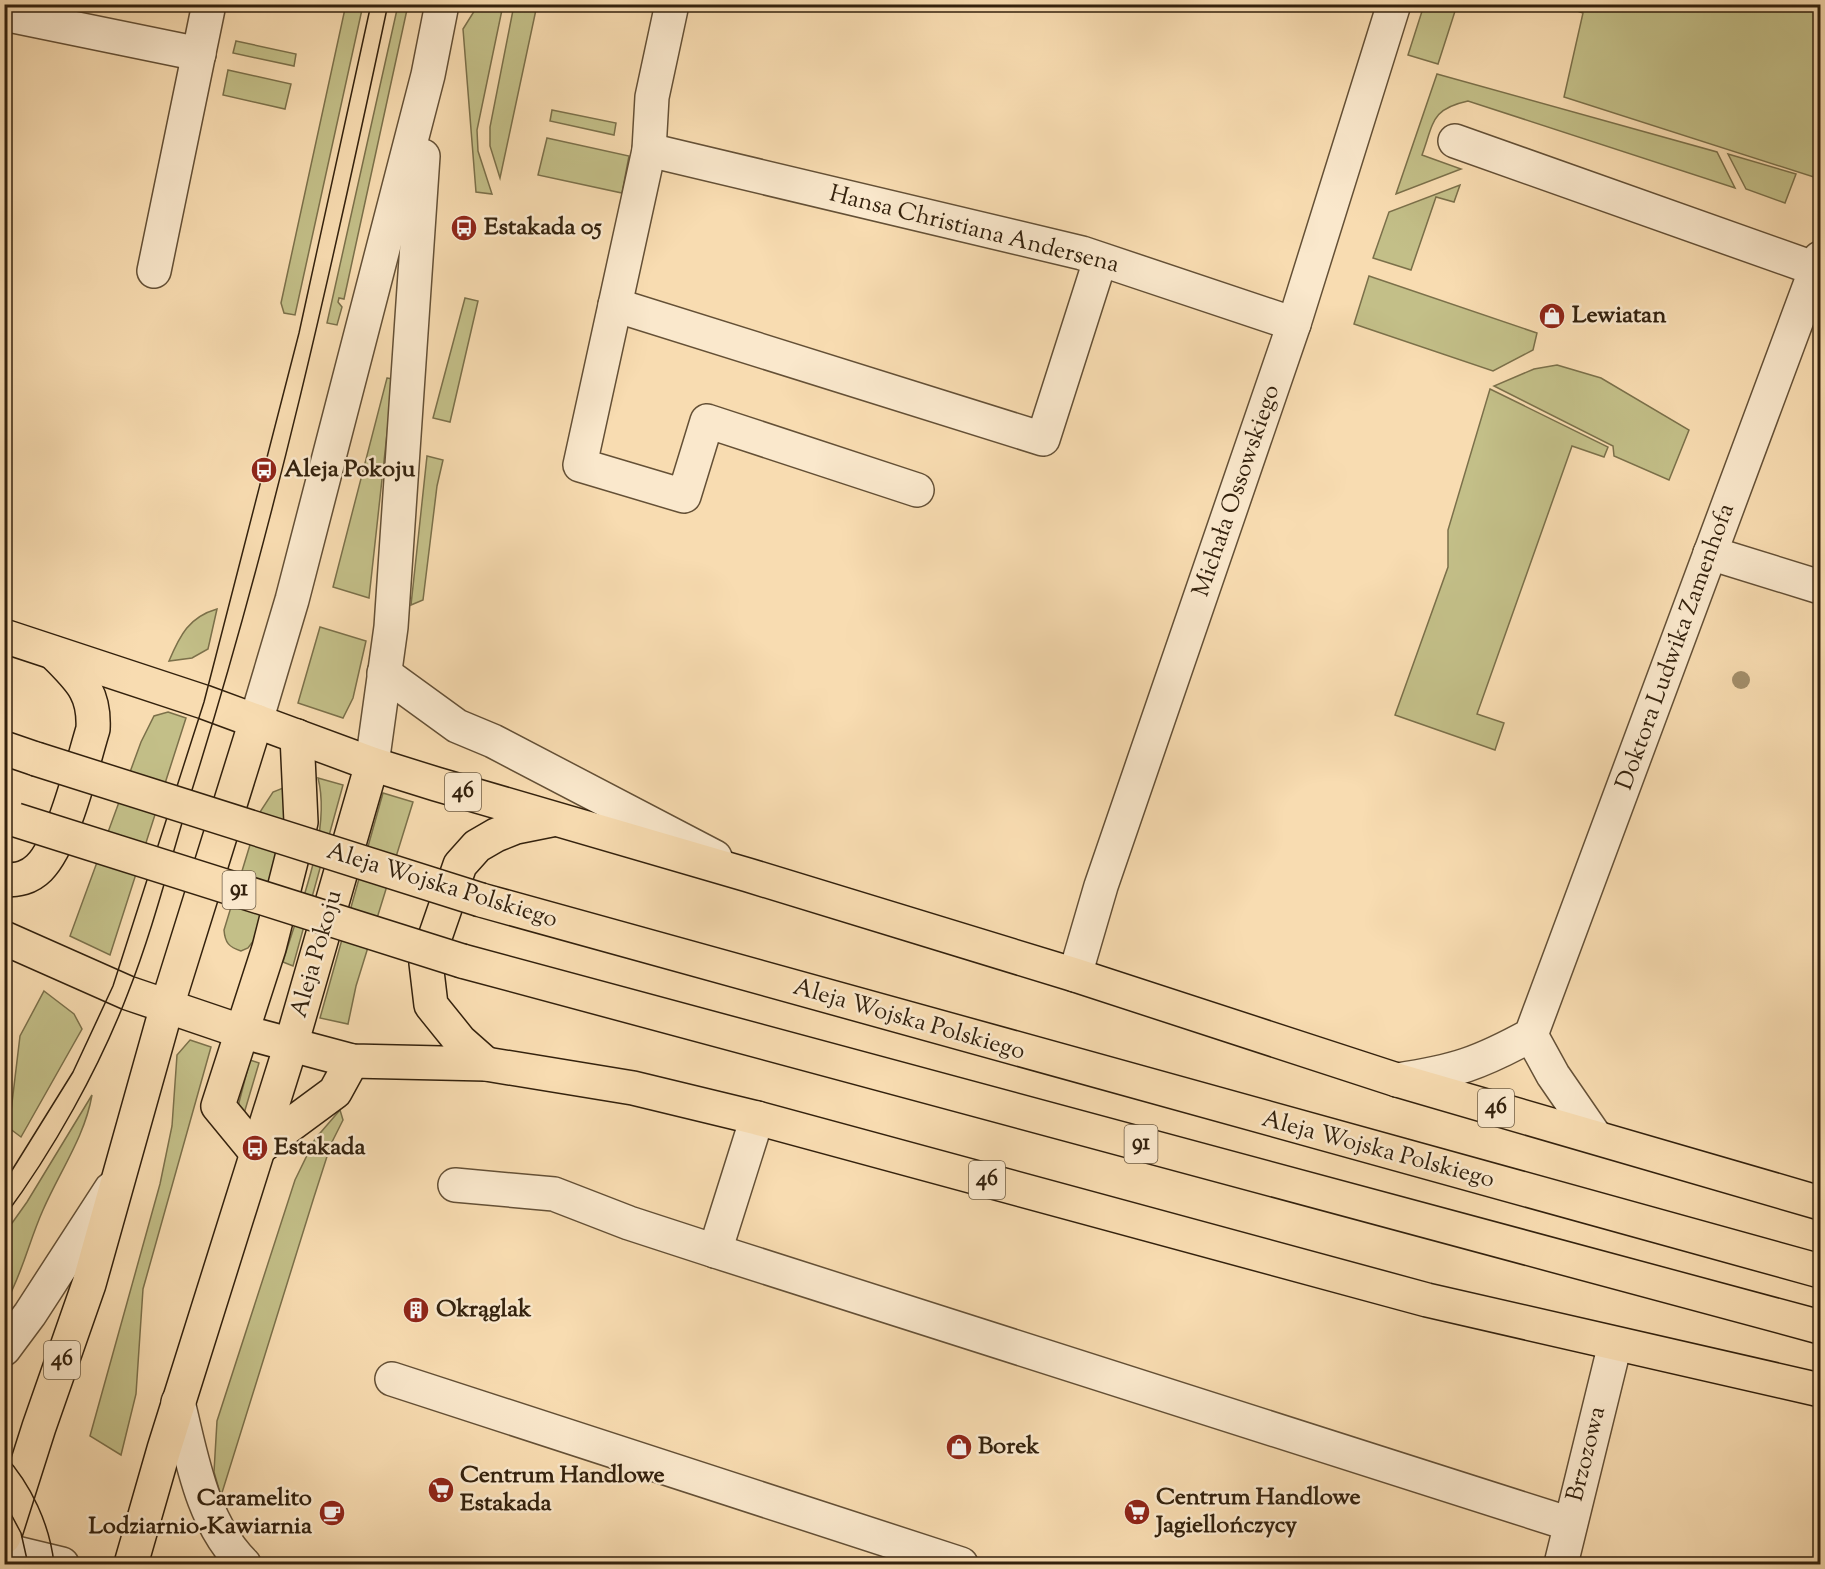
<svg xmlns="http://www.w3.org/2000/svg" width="1825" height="1569" font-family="'Sorts Mill Goudy',serif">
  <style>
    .green { fill: #c3bf88; stroke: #7b704a; stroke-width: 1.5 }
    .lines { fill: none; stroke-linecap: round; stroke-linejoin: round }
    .minor-casing { stroke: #645036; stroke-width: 36 }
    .major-casing { stroke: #33210d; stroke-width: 36 }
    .minor { stroke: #fae8cc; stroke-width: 33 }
    .major { stroke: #f8dcb1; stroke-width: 33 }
    .tram { stroke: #33210d; stroke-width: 1.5 }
    .major-bridge-casing { stroke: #33210d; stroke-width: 36; stroke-linecap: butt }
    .major-bridge { stroke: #f8dcb1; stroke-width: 33 }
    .tree { fill: #a38f6b }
    .labels { text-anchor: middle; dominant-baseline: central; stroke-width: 5; stroke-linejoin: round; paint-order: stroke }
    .shield { fill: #fae8cc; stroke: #6f5d46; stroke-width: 1.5 }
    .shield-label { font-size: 22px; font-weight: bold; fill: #33210d }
    .poi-label { font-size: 24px; font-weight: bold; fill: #33210d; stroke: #fae8cc; text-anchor: start }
    .street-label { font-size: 24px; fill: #33210d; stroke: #fae8cc }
  </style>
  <rect width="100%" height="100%" fill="#f8dcb1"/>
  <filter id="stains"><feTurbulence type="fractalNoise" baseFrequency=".00333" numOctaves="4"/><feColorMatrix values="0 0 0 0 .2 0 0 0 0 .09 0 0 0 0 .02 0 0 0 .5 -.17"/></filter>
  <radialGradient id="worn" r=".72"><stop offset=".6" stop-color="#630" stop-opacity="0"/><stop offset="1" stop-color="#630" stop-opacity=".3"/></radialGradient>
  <!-- green -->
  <g class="green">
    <path d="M346,4l17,1 -68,310 -11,-2 -3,-10z"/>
    <path d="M1804,4l16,6v169l-256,-82 19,-84 -23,-8z"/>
    <path d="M398,5h10l-64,294 -5,-1 -1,4 4,5 -5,18 -10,-2z"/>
    <path d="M478,5h25l-26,125 1,21 14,43 -16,-2 -13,-163z"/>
    <path d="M514,5h23l-37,173 -10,-32v-19z"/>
    <path d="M1424,5h33l-19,59 -30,-9z"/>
    <path d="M236,41l60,13 -2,12 -61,-13z"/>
    <path d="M228,70l63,14 -6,25 -62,-14z"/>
    <path d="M1437,74l280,78 18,36 -267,-87c-37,8 -34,21 -46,54l39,14 -65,25z"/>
    <path d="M552,110l64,13 -2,12 -64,-14z"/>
    <path d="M547,138l82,18 -7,37 -84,-18z"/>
    <path d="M1728,154l68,20 -11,29 -39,-14z"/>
    <path d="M1460,185l-6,17 -18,-5 -25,73 -38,-12 16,-46z"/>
    <path d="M1369,276l168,57 -4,17 -40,21 -139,-47z"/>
    <path d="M465,298l13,3 -28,121 -17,-4z"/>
    <path d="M1557,365l44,13 88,52 -20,50 -55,-24 -1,-10 -119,-60 40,-17z"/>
    <path d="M387,378l6,1 -24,219 -36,-11z"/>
    <path d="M1490,389l118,58 -4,10 -32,-11 -95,268 27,9 -9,27 -100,-35 53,-148v-37z"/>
    <path d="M427,456l16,4 -6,26 -14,114 -12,5z"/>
    <path d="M217,609l-9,40 -16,9 -23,3c11,-26 20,-44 48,-52z"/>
    <path d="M320,627l46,14 -13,57 -10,20 -45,-15z"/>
    <path d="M168,712l18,6 -76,237 -40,-19 71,-194 13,-26z"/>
    <path d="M318,778l25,7 -50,181 -10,-4c15,-52 49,-130 35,-184z"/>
    <path d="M283,788l8,6 -34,142 -9,12 -7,3c-12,-4 -16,-8 -17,-21l36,-118 13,-20z"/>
    <path d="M383,793l30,9 -57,184 -8,38 -28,-6z"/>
    <path d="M44,991l30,23 8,15 -61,108 -12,-9 11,-92z"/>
    <path d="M190,1040l21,7 -68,242 -7,105 -15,61 -31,-19 70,-252 12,-58 5,-71z"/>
    <path d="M250,1060l9,3 -16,54 -7,-3z"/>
    <path d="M92,1095c-7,41 -32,76 -49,115 -14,31 -21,65 -38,94v-71l22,-31z"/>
    <path d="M340,1110l3,10 -12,24 -17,53 -93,299 -7,-24 3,-51 78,-241 20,-41z"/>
  </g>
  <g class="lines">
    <defs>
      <g id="minor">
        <path d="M672,4l-20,93 -3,53 -69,315 104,31 23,-75 210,69"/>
        <path d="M4,14l195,40"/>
        <path d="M1455,141l361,128"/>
        <path d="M649,150l433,103 212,71"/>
        <path d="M154,271l55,-267"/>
        <path d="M615,305l428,134 54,-169"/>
        <path d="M1710,553l110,34"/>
        <path d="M384,673l73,53 36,15 222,116"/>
        <path d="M256,721l36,-121 136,-525 14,-71"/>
        <path d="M372,764l19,-137 32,-471"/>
        <path d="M1075,975l26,-89 193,-562 100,-320"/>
        <path d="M1531,1035l22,40 42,61"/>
        <path d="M1397,1080c57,-8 83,-17 134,-45l289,-777"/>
        <path d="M455,1185l99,9 75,29 86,28 855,273"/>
        <path d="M715,1251l42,-133"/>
        <path d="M4,1349l26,-35 81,-125"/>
        <path d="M392,1379l569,185"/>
        <path d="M178,1402c14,56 23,119 66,162"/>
        <path d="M4,1550l58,14"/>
        <path d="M1561,1564l54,-220"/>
      </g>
      <g id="major">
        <path d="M4,636l200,66 168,62 64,20 312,91 327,100 322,105 423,123"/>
        <path d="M4,748l32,11"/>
        <path d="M4,880c14,0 25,-2 35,-12 25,-25 43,-103 54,-139 2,-38 -14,-50 -39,-76"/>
        <path d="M481,900l1339,371"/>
        <path d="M4,938l124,55 112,38 112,30 134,3 147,24 124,30 670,182 393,90"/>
        <path d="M462,961l1358,366"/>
        <path d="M486,1064l-26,-23 -29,-36 -5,-42 34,-98 17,-19 19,-11 20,-8 35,-7"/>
        <path d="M255,1151l-37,-45 51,-158 32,-126 -4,-86"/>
        <path d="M255,1151l80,-59 17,-31"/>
        <path d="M4,1537l35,-110 50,-143 78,-278 89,-285"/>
        <path d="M131,1564l33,-115 127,-404 81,-281"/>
      </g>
    </defs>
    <!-- minor casing -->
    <use href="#minor" class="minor-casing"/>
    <!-- major casing -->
    <use href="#major" class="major-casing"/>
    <!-- minor -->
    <use href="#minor" class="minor"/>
    <!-- major -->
    <use href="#major" class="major"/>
    <!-- tram -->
    <g class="tram">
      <path d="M4,1183l69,-111 40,-86 91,-284 95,-369 72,-329"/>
      <path d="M4,1217c49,-66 95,-148 124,-224 26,-66 43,-136 64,-203 81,-257 140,-522 196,-786"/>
      <path d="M4,1455c27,29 46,70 50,109"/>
      <path d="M4,1501l17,32 7,31"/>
    </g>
    <defs>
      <g id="major-bridge">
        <path d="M36,759l445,141"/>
        <path d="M16,820l446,141"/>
      </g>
    </defs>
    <!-- major-bridge casing -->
    <use href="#major-bridge" class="major-bridge-casing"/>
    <!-- major-bridge -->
    <use href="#major-bridge" class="major-bridge"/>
  </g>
  <!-- trees -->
  <circle class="tree" cx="1741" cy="680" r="9"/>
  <!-- icons -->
  <defs>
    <symbol id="bus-disc" viewBox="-11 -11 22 22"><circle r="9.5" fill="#8f2418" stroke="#fae8cc"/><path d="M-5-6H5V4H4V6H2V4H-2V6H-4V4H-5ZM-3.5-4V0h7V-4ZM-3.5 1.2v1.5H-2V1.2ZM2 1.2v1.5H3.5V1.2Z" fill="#fff"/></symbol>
    <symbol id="shop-disc" viewBox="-11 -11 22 22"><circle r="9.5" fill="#8f2418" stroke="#fae8cc"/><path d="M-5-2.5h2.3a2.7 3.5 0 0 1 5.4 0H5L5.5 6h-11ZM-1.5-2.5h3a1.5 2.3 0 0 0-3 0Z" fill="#fff"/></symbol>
    <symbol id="building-disc" viewBox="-11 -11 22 22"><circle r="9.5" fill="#8f2418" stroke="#fae8cc"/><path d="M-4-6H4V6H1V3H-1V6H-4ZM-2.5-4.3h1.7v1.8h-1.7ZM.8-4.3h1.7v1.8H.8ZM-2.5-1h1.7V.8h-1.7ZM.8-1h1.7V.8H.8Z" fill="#fff"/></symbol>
    <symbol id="supermarket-disc" viewBox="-11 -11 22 22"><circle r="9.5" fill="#8f2418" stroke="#fae8cc"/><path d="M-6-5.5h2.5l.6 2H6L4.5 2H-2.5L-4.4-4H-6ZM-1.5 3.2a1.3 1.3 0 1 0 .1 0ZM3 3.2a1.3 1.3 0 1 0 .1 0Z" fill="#fff"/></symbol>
    <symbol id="cafe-disc" viewBox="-11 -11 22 22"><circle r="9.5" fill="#8f2418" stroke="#fae8cc"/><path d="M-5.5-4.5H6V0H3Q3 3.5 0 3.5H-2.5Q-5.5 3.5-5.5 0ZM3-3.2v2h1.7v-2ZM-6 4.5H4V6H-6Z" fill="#fff"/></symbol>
  </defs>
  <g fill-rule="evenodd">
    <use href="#bus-disc" x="449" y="213" width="30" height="30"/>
    <use href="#shop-disc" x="1537" y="301" width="30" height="30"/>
    <use href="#bus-disc" x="249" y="455" width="30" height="30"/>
    <use href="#bus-disc" x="240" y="1133" width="30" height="30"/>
    <use href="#building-disc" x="401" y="1295" width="30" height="30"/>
    <use href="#shop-disc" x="944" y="1432" width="30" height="30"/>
    <use href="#supermarket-disc" x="426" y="1475" width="30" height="30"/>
    <use href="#supermarket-disc" x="1122" y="1497" width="30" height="30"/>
    <use href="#cafe-disc" x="317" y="1498" width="30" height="30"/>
  </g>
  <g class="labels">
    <!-- shield labels -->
    <g class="shield">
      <rect x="445" y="773" width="36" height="38" rx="4.5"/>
      <rect x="222.5" y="871" width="33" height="38" rx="4.5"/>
      <rect x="1478" y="1089" width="36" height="38" rx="4.5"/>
      <rect x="1124.5" y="1125" width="33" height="38" rx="4.5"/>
      <rect x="969" y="1161" width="36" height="38" rx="4.5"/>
      <rect x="44" y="1341" width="36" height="38" rx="4.5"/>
    </g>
    <g class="shield-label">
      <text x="463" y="792">46</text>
      <text x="239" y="890">91</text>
      <text x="1496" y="1108">46</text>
      <text x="1141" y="1144">91</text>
      <text x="987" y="1180">46</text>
      <text x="62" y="1360">46</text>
    </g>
    <!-- poi labels -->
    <g class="poi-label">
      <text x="484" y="228">Estakada 05</text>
      <text x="1572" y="316">Lewiatan</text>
      <text x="284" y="470">Aleja Pokoju</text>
      <text x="274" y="1148">Estakada</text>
      <text x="436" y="1310">Okrąglak</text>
      <text x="978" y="1447">Borek</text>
      <text x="460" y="1476">Centrum Handlowe<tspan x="460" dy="28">Estakada</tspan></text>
      <text x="1156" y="1498">Centrum Handlowe<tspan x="1156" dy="28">Jagiellończycy</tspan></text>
      <text x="312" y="1499" text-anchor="end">Caramelito<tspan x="312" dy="28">Lodziarnio-Kawiarnia</tspan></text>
    </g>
    <!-- street labels -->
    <g class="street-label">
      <text transform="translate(974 230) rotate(14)">Hansa Christiana Andersena</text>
      <text transform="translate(1237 491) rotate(-71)">Michała Ossowskiego</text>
      <text transform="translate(1676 647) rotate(-70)">Doktora Ludwika Zamenhofa</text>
      <text transform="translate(442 886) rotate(17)">Aleja Wojska Polskiego</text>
      <text transform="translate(317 954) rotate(-74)">Aleja Pokoju</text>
      <text transform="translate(909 1020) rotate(16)">Aleja Wojska Polskiego</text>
      <text transform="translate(1378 1150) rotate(15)">Aleja Wojska Polskiego</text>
      <text transform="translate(1587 1454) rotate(-76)">Brzozowa</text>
    </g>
  </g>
  <!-- margin -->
  <rect width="1825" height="1569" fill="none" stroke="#f8dcb1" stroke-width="24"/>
  <rect x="6" y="6" width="1813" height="1557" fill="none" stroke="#33210d" stroke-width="3"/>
  <rect x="12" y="12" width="1801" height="1545" fill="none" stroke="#33210d" stroke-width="1.5"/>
  <rect width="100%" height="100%" filter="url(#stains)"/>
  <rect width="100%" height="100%" fill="url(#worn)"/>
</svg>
